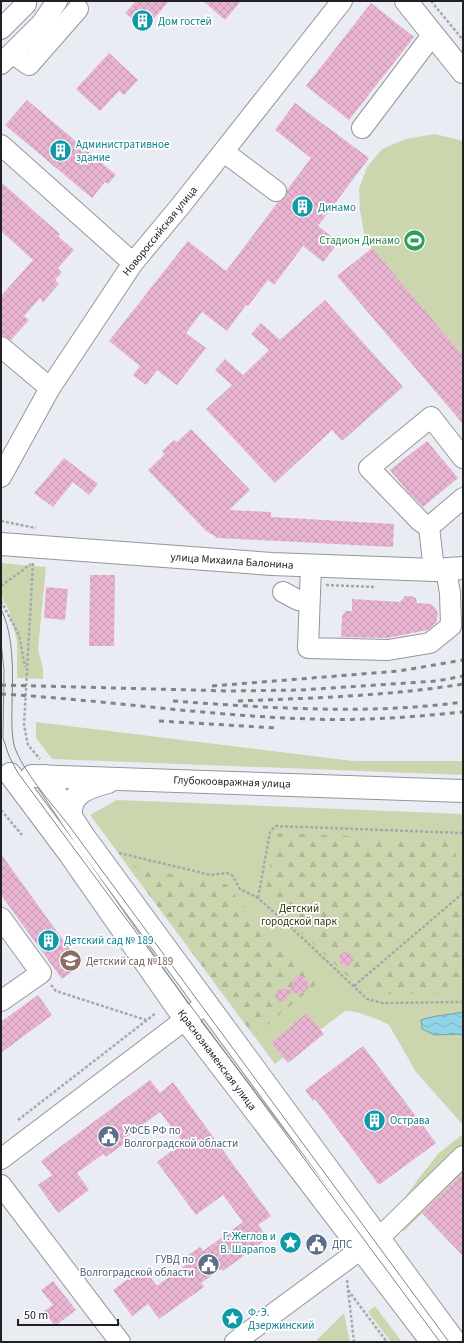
<svg xmlns="http://www.w3.org/2000/svg" width="464" height="1343" font-family="'Source Sans 3',sans-serif">
  <style>
    .green { fill: #ccd6ae }
    .forest { fill: url(#forest-firs) }
    .water { fill: url(#water-waves); stroke: #709eac }
    .building { fill: url(#building-cross-hatch) }
    .lines { fill: none; stroke-linecap: round; stroke-linejoin: round }
    .minor-casing { stroke: #95969d; stroke-width: 22 }
    .major-casing { stroke: #95969d; stroke-width: 24 }
    .path { stroke: #a7a8ae; stroke-width: 2.5; stroke-dasharray: 3 2; stroke-linecap: butt }
    .minor { stroke: #fff; stroke-width: 20 }
    .major { stroke: #fff; stroke-width: 22 }
    .tram { stroke: #828387; stroke-width: 1 }
    .rail { stroke: #828387; stroke-width: 3; stroke-dasharray: 5 5; stroke-linecap: butt }
    .labels { text-anchor: middle; dominant-baseline: central; stroke-width: 3.5; stroke-linejoin: round; paint-order: stroke }
    .culture-label { font-size: 11px; fill: #0d838f; stroke: #fff; text-anchor: start }
    .street-label { font-size: 11px; fill: #212124; stroke: #fff }
    .leisure-label { font-size: 11px; fill: #27864d; stroke: #fff; text-anchor: end }
    .park-label { font-size: 11px; fill: #303710; stroke: #fff }
    .education-label { font-size: 11px; fill: #785e54; stroke: #fff; text-anchor: start }
    .service-label { font-size: 11px; fill: #4e5e75; stroke: #fff; text-anchor: start }
  </style>
  <defs>
    <pattern id="forest-firs" width="22" height="20" patternUnits="userSpaceOnUse"><rect width="22" height="20" fill="#ccd6ae"/><path d="M5 1l3.5 6h-7zM16 11l3.5 6h-7z" fill="#afb796"/></pattern>
    <pattern id="water-waves" width="16" height="10" patternUnits="userSpaceOnUse"><rect width="16" height="10" fill="#92d4e7"/><path d="M0 5q4-4 8 0t8 0" fill="none" stroke="#7eb6c6"/></pattern>
    <pattern id="building-cross-hatch" width="8" height="8" patternUnits="userSpaceOnUse"><rect width="8" height="8" fill="#e9b4d1"/><path d="M0 0l8 8M0 8l8-8" fill="none" stroke="#c89ab3"/></pattern>
  </defs>
  <rect width="100%" height="100%" fill="#eaecf3"/>
  <!-- green -->
  <g class="green">
    <path d="M435,134l28,7v216l-86,-99 -13,-25 -4,-23 -1,-21 8,-22 15,-18 24,-10z"/>
    <path d="M1,563l45,4 -8,82 5,19v11l-26,-1v-37l-8,-30 -8,-16z"/>
    <path d="M36,722l317,39h110v14l-411,-16 -16,-21z"/>
    <path d="M117,800l346,14v311l-47,-53 -27,-47 -12,-6 -21,-7 -11,-1 -70,53 -185,-249z"/>
    <path d="M463,1134v40l-59,57 -12,-7 -3,-4 30,-42 20,-25z"/>
    <path d="M375,1306l27,36h-11l-23,-30z"/>
    <path d="M344,1313l6,29h-35z"/>
  </g>
  <!-- forest -->
  <g class="forest">
    <path d="M277,833l173,7 13,31v14l-110,96 -89,-84z"/>
    <path d="M126,864l87,19 14,1 11,15 82,82 -66,55z"/>
    <path d="M463,903v89l-75,2 -13,-2 -6,-7z"/>
  </g>
  <!-- water -->
  <path class="water" d="M463,1012v23l-5,-1 -23,1 -13,-6 -1,-9c14,-5 28,-5 42,-8z"/>
  <!-- building -->
  <g class="building">
    <path d="M136,1h33l-24,28 -20,-16z"/>
    <path d="M203,1h38l-16,19z"/>
    <path d="M371,3l43,34 -65,83 -43,-34z"/>
    <path d="M109,53l29,27 -14,15 -5,-4 -19,20 -24,-22z"/>
    <path d="M27,100l89,75 -8,9 -3,-2 -13,16 -87,-73z"/>
    <path d="M295,103l74,55 -51,68 21,16 -16,20 -20,-16 -29,39 -6,-5 -20,26 -2,-1 -19,26 -25,-19 -16,21 20,15 -29,37 -20,-15 -11,15 -13,-10 7,-9 -31,-25 79,-100 38,30 52,-69 7,-4 2,-5v-3l24,-32 -36,-28z"/>
    <path d="M1,182l59,52 -2,2 16,14 -16,18 4,4 -7,8 4,4 -16,18 -3,-4 -16,18 5,4 -18,20 -8,-4h-2v-40l32,-36 -32,-29z"/>
    <path d="M372,248l91,108v68l-126,-148z"/>
    <path d="M325,300l78,87 -61,54 -10,-11 -57,53 -69,-74 26,-24 -17,-15 10,-11 18,16 26,-25 -18,-16 10,-11 19,17z"/>
    <path d="M191,429l59,61 -21,20 42,2v5l123,7 -1,23 -175,-9 -12,-7 -58,-61 17,-16 -3,-3 12,-11 3,2z"/>
    <path d="M427,441l31,37 -35,29 -15,-15 -18,-22z"/>
    <path d="M64,458l34,26 -9,11 -16,-13 -20,25 -19,-14z"/>
    <path d="M90,575h25l-1,71h-25z"/>
    <path d="M46,587l22,2 -3,31 -21,-2z"/>
    <path d="M405,596h6l5,2 1,5 14,1 5,5 2,5 -2,9 -8,7 -41,8 -46,-1 1,-21 4,-5h6v-12l48,3z"/>
    <path d="M1,854l80,111 -19,14 -61,-84z"/>
    <circle cx="346" cy="959" r="7"/>
    <path d="M302,976l6,5 1,6 -3,4 -5,3 -10,-2 -6,9 -4,1 -4,-2 -2,-4 2,-6 4,-1 10,1 3,-11 2,-2z"/>
    <path d="M38,995l14,20 -51,38v-31z"/>
    <path d="M307,1013l17,21 -36,29 -17,-20z"/>
    <path d="M363,1046l73,97 -57,42 -64,-86 -2,2 -8,-11z"/>
    <path d="M150,1080l10,13 13,-11 98,134 -13,9 10,13 -45,33 -2,-2 -20,14 3,4 -45,32 -11,-15 -16,12 -19,-26 30,-22 14,18 35,-26 -4,-5 12,-8 3,4 40,-29 -20,-27 -27,20 -39,-53 26,-20 -23,-30 -38,28 3,3 -19,14 -3,-3 -26,19 12,17 -31,23 -20,-28 14,-10 -11,-14z"/>
    <path d="M463,1174v82l-41,-43z"/>
    <path d="M53,1281l23,29 -21,16 -11,-15 9,-6 -12,-15z"/>
  </g>
  <g class="lines">
    <defs>
      <g id="minor">
        <path d="M1,29l25,-25 -3,-3"/>
        <path d="M12,53l17,12 49,-56"/>
        <path d="M1,64l41,-41 15,-22"/>
        <path d="M362,128l71,-94"/>
        <path d="M1,145l132,118"/>
        <path d="M224,152l52,39"/>
        <path d="M1,347l49,41"/>
        <path d="M1,477l49,-89 83,-125 49,-59 160,-203"/>
        <path d="M429,527l-9,-6 -51,-53 62,-51 32,41"/>
        <path d="M429,527l34,-29"/>
        <path d="M429,527l5,43"/>
        <path d="M311,566l-3,82 80,2 42,-7 21,-17 -1,-33 -4,-23"/>
        <path d="M283,592l15,8 11,1"/>
        <path d="M1,918l40,55 -40,28"/>
        <path d="M1,1159l206,-156"/>
        <path d="M1,1185l119,157"/>
        <path d="M235,1342l126,-93 18,-11 84,-82"/>
      </g>
      <g id="major">
        <path d="M406,1l57,71"/>
        <path d="M1,544l271,20 162,6 29,-2"/>
        <path d="M10,774l59,79 116,166 247,323"/>
        <path d="M32,776l431,15"/>
        <path d="M44,776l41,62 370,504"/>
        <path d="M71,817c-3,-24 18,-30 37,-35"/>
      </g>
    </defs>
    <!-- minor casing -->
    <use href="#minor" class="minor-casing"/>
    <!-- major casing -->
    <use href="#major" class="major-casing"/>
    <!-- path -->
    <g class="path">
      <path d="M431,1l32,39"/>
      <path d="M1,521l35,7"/>
      <path d="M33,563l-9,162 4,20 12,14"/>
      <path d="M326,585l49,2"/>
      <path d="M1,586l30,-22"/>
      <path d="M1,601l18,34 6,32"/>
      <path d="M1,810l21,25"/>
      <path d="M119,853l92,22 16,-2 5,2 8,14 18,9 38,34 71,67 15,4 81,-1"/>
      <path d="M258,898l12,-66 5,-6 188,7"/>
      <path d="M51,985l5,6 90,29"/>
      <path d="M354,986l109,-93"/>
      <path d="M18,1120l138,-107"/>
      <path d="M347,1280l7,62"/>
      <path d="M348,1290l39,52"/>
    </g>
    <!-- minor -->
    <use href="#minor" class="minor"/>
    <!-- major -->
    <use href="#major" class="major"/>
    <!-- tram -->
    <g class="tram">
      <path d="M1,609c13,26 12,65 11,93 0,15 -1,28 2,43 8,26 39,60 56,82l379,515"/>
      <path d="M1,642l3,28 -1,68 6,18 9,17 422,569"/>
    </g>
    <!-- rail -->
    <g class="rail">
      <path d="M1,685l229,6 71,-1 136,-9 26,-5"/>
      <path d="M212,686l187,-15 64,-11"/>
      <path d="M1,694c104,6 207,22 311,25 50,2 101,-2 151,-7"/>
      <path d="M173,701c97,7 194,14 290,1"/>
      <path d="M238,701c75,-3 151,-5 225,-17"/>
      <path d="M159,721l118,7"/>
    </g>
  </g>
  <!-- icons -->
  <defs>
    <symbol id="building-disc" viewBox="-11 -11 22 22"><circle r="9.5" fill="#0f9aa8" stroke="#fff"/><path d="M-4-6H4V6H1V3H-1V6H-4ZM-2.5-4.3h1.7v1.8h-1.7ZM.8-4.3h1.7v1.8H.8ZM-2.5-1h1.7V.8h-1.7ZM.8-1h1.7V.8H.8Z" fill="#fff"/></symbol>
    <symbol id="stadium-disc" viewBox="-11 -11 22 22"><circle r="9.5" fill="#2e9e5b" stroke="#fff"/><path d="M0-5a6.5 5 0 1 0 0 10a6.5 5 0 1 0 0-10ZM-3.5-1.8h7v3.6h-7Z" fill="#fff"/></symbol>
    <symbol id="school-disc" viewBox="-11 -11 22 22"><circle r="9.5" fill="#8d6e63" stroke="#fff"/><path d="M0-5L7-2L0 1L-7-2ZM-4 1L0 2.5L4 1V4Q0 6-4 4Z" fill="#fff"/></symbol>
    <symbol id="civic-disc" viewBox="-11 -11 22 22"><circle r="9.5" fill="#5c6f8a" stroke="#fff"/><path d="M-.6-6.5H3V-4.5H.6V-3L4-1V1h2V6H-6V1h2V-1L-.6-3ZM-1.2 2.5V6h2.4V2.5Z" fill="#fff"/></symbol>
    <symbol id="sight-disc" viewBox="-11 -11 22 22"><circle r="9.5" fill="#0f9aa8" stroke="#fff"/><path d="M0-6L1.8-2.2L6-1.7L2.9 1.2L3.7 5.4L0 3.3L-3.7 5.4L-2.9 1.2L-6-1.7L-1.8-2.2Z" fill="#fff"/></symbol>
  </defs>
  <g fill-rule="evenodd">
    <use href="#building-disc" x="130" y="8" width="25" height="25"/>
    <use href="#building-disc" x="48" y="138" width="25" height="25"/>
    <use href="#building-disc" x="290" y="194" width="25" height="25"/>
    <use href="#stadium-disc" x="402" y="228" width="25" height="25"/>
    <use href="#building-disc" x="36" y="928" width="25" height="25"/>
    <use href="#school-disc" x="58" y="948" width="25" height="25"/>
    <use href="#building-disc" x="362" y="1108" width="25" height="25"/>
    <use href="#civic-disc" x="96" y="1124" width="25" height="25"/>
    <use href="#sight-disc" x="278" y="1230" width="25" height="25"/>
    <use href="#civic-disc" x="304" y="1232" width="25" height="25"/>
    <use href="#civic-disc" x="196" y="1252" width="25" height="25"/>
    <use href="#sight-disc" x="220" y="1306" width="25" height="25"/>
  </g>
  <g class="labels">
    <!-- culture labels -->
    <g class="culture-label">
      <text x="158" y="21">Дом гостей</text>
      <text x="76" y="144">Административное<tspan x="76" dy="13">здание</tspan></text>
      <text x="318" y="207">Динамо</text>
      <text x="64" y="940">Детский сад № 189</text>
      <text x="390" y="1120">Острава</text>
      <text x="276" y="1236" text-anchor="end">Г. Жеглов и<tspan x="276" dy="13">В. Шарапов</tspan></text>
      <text x="248" y="1312">Ф. Э.<tspan x="248" dy="13">Дзержинский</tspan></text>
    </g>
    <!-- street labels -->
    <g class="street-label">
      <text transform="translate(160 231) rotate(-51)">Новороссийская улица</text>
      <text transform="translate(232 561) rotate(4)">улица Михаила Балонина</text>
      <text transform="translate(232 782) rotate(2)">Глубокоовражная улица</text>
      <text transform="translate(217 1060) rotate(53)">Краснознаменская улица</text>
    </g>
    <!-- leisure labels -->
    <g class="leisure-label">
      <text x="400" y="240">Стадион Динамо</text>
    </g>
    <!-- park labels -->
    <g class="park-label">
      <text x="299" y="908">Детский<tspan x="299" dy="13">городской парк</tspan></text>
    </g>
    <!-- education labels -->
    <g class="education-label">
      <text x="86" y="961">Детский сад №189</text>
    </g>
    <!-- service labels -->
    <g class="service-label">
      <text x="124" y="1130">УФСБ РФ по<tspan x="124" dy="13">Волгоградской области</tspan></text>
      <text x="332" y="1244">ДПС</text>
      <text x="194" y="1259" text-anchor="end">ГУВД по<tspan x="194" dy="13">Волгоградской области</tspan></text>
    </g>
  </g>
  <!-- border -->
  <rect width="464" height="1343" fill="none" stroke="#212124" stroke-width="4"/>
  <!-- scale -->
  <path d="M18 1319v6h100v-6" fill="none" stroke="#212124" stroke-width="2"/>
  <text x="24" y="1319" font-size="12" fill="#212124" stroke="#ffffff" stroke-width="3" paint-order="stroke">50 m</text>
</svg>
